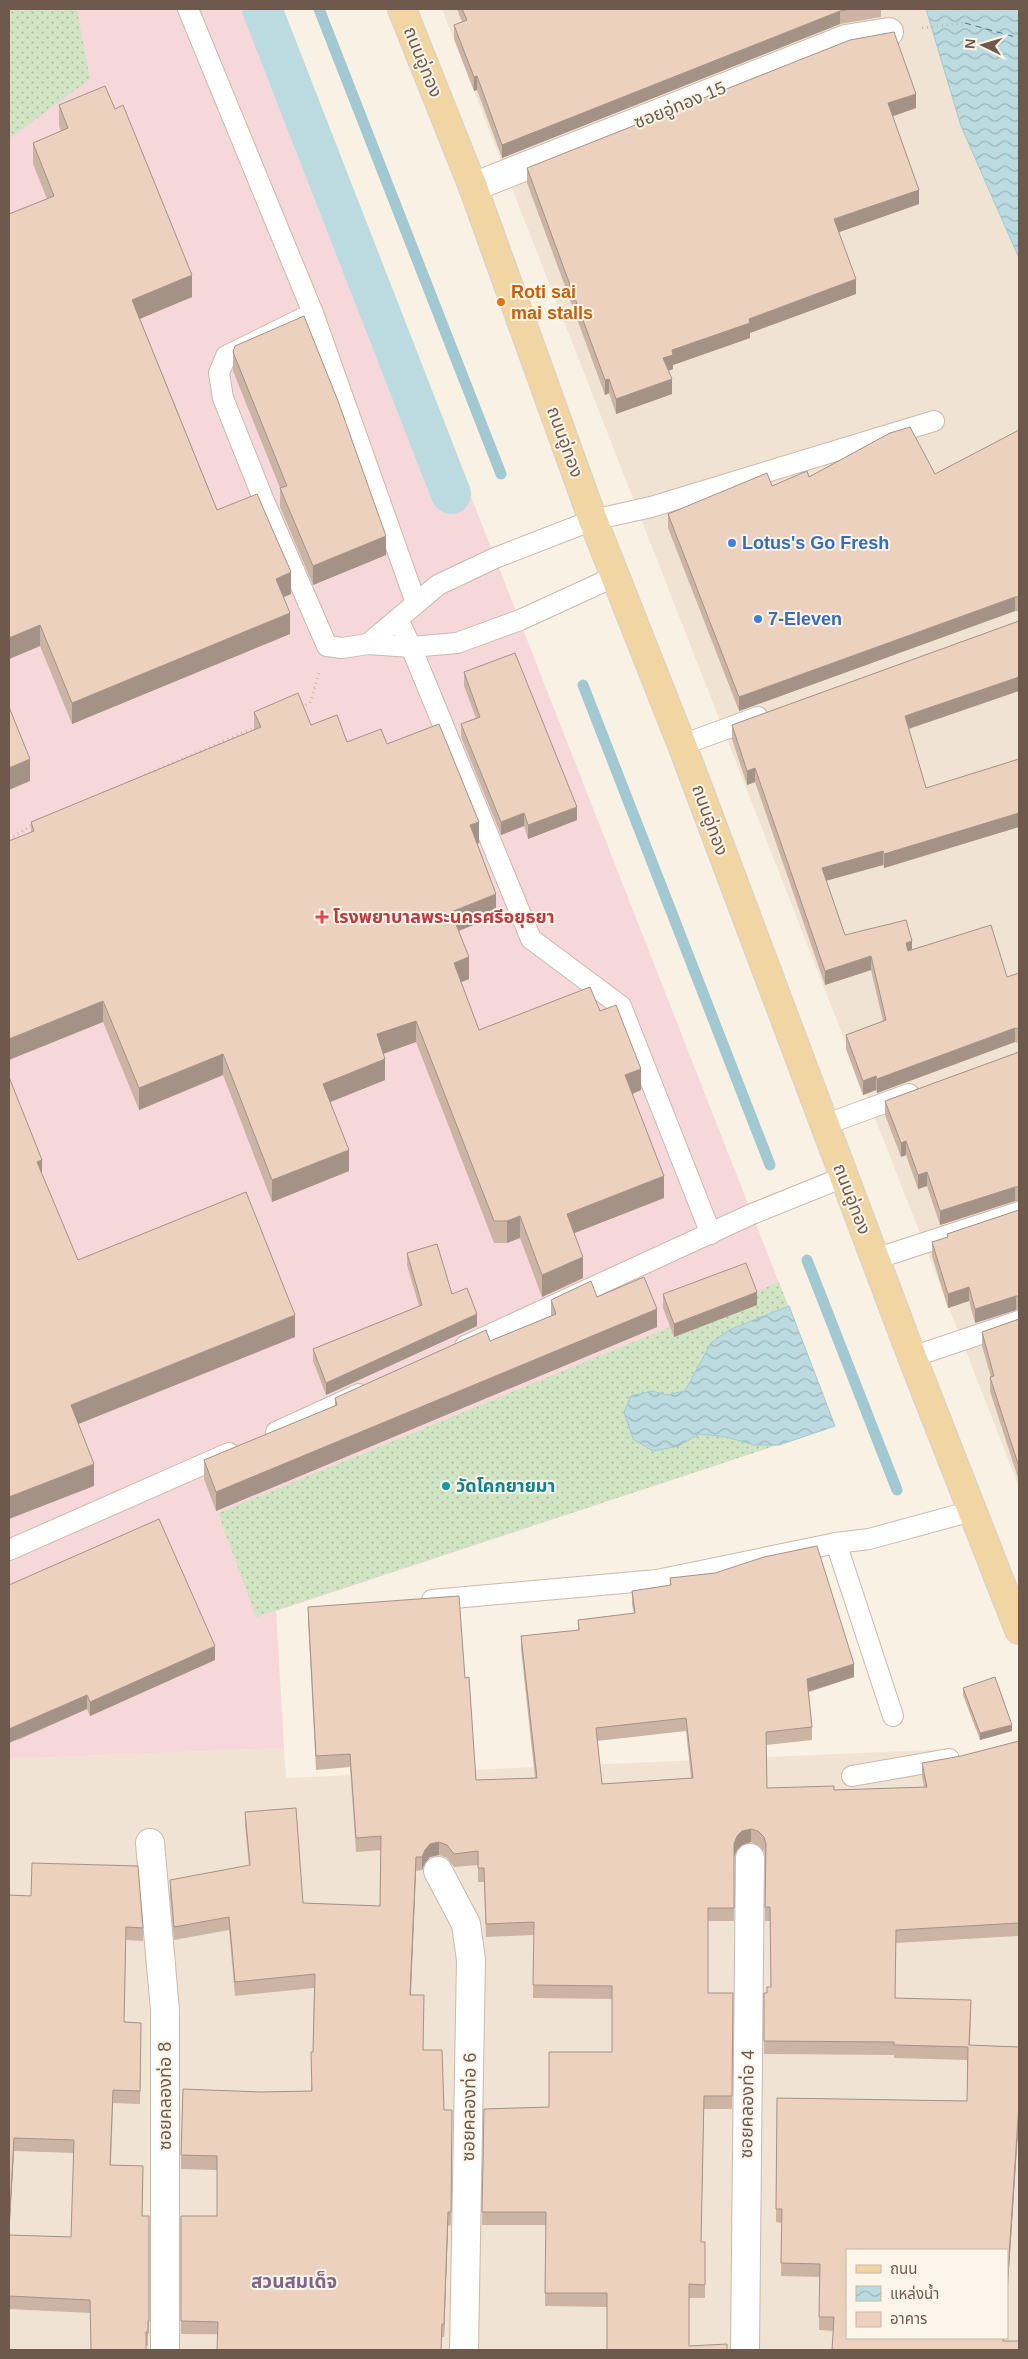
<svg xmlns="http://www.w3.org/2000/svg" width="1028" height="2359" font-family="Helvetica,'Noto Sans Thai',sans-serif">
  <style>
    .residential { fill: #f0e3d3; fill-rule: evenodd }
    .medical { fill: #f6d8db }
    .grass { fill: url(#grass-dots) }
    .water { fill: url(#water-waves); stroke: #a2c9d1 }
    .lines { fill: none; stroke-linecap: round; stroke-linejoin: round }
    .stream { stroke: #a2c9d1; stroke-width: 11 }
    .canal { stroke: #bbdbe0; stroke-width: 40 }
    .ferry { stroke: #497680; stroke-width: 1; stroke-dasharray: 6 5; stroke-linecap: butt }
    .service-casing { stroke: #c9b9ac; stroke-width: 22 }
    .minor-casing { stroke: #c9b9ac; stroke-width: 30 }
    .primary-casing { stroke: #d7d1cd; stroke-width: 30 }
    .path { stroke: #d0b5a2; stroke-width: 3; stroke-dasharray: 1 4; stroke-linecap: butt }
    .service { stroke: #fff; stroke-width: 20 }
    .minor { stroke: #fff; stroke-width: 28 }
    .primary { stroke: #f1d5a3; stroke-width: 28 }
    .wall { fill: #cbb4a4; fill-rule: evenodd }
    .shaded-wall { fill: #a59286 }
    .building { fill: #ecd1bf; stroke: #a59286; fill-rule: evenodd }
    .food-dot { fill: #e8710a; stroke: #fdf5e9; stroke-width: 2 }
    .shop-dot { fill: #3f7fe0; stroke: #fdf5e9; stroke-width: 2 }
    .health-dot { fill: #e0444e; stroke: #fdf5e9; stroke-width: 2 }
    .culture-dot { fill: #0f9aa8; stroke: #fdf5e9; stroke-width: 2 }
    .labels { text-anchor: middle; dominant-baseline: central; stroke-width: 4; stroke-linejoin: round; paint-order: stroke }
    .street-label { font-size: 18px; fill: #6f594c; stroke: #fdf5e9 }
    .food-label { font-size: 18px; font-weight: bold; fill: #c56008; stroke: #fdf5e9; text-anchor: start }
    .shop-label { font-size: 18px; font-weight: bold; fill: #366cbe; stroke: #fdf5e9; text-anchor: start }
    .health-label { font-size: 18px; font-weight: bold; fill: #be3a42; stroke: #fdf5e9; text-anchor: start }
    .culture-label { font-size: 18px; font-weight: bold; fill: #0d838f; stroke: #fdf5e9; text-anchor: start }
    .neighbourhood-label { font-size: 19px; font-weight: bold; fill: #7e658c; stroke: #fdf5e9 }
  </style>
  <defs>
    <pattern id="grass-dots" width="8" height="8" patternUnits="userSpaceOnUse" patternTransform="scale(1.25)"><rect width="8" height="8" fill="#d1e5c4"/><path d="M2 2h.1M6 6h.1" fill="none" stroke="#aebda1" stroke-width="1.8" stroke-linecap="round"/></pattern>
    <pattern id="water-waves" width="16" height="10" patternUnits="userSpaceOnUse" patternTransform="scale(1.25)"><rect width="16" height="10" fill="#bbdbe0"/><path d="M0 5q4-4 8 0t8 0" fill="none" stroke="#9cb5b8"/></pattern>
  </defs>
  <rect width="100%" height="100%" fill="#f9f1e4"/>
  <!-- residential -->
  <g class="residential">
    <path d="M442,9h484l35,117 58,132v1229z"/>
    <path d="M284,1748l2,30 667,-29 5,12 61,-12v601h-1010v-591zM847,2250h160v88h-160z"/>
  </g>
  <!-- medical -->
  <path class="medical" d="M9,9h271l555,1417 -559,185 8,137 -275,11z"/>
  <!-- grass -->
  <g class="grass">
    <path d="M9,9h68l13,70 -81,60z"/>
    <path d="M779,1282l56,144 -579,191 -38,-104z"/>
  </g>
  <!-- water -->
  <g class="water">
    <path d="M926,9h93v249l-58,-132z"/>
    <path d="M789,1306l46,120 -56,19h-25l-27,-8 -28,-3 -20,12 -26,5 -20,-12 -9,-27 7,-16 21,-5 15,4 18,-4 26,-48 18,-13z"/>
  </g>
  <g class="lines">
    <!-- stream -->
    <g class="stream">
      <path d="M319,9l182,465"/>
      <path d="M583,685l187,480"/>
      <path d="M807,1260l90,230"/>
    </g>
    <!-- canal -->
    <path class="canal" d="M262,9l189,485"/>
    <!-- ferry -->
    <path class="ferry" d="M965,23l54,15"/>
    <defs>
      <g id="service">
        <path d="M188,9l125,304 103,290"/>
        <path d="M313,313l-87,43 -7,17 4,25 41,103 63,145 15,2 26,-4 43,3 46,-4 63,-23 96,-44"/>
        <path d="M398,619l13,28 120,292 90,67 90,228"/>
        <path d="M368,644l70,-59 57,-27 98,-38 58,-13 283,-86"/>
        <path d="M682,745l76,-28"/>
        <path d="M824,1125l85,-31"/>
        <path d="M875,1259l144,-47"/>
        <path d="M465,1346l287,-132 92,-37"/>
        <path d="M912,1357l107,-36"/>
        <path d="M276,1432l83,-38"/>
        <path d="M836,1543l57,173"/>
        <path d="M9,1550l220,-97"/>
        <path d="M432,1600l225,-20 179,-37 33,-4 103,-28"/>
        <path d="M852,1776l97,-17"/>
      </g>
      <g id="minor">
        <path d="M473,187l373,-148 43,-7"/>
        <path d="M150,1843l15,167v340"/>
        <path d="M438,1871l28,53 5,36 -7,390"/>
        <path d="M745,2350l5,-492"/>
      </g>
      <path id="primary" d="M402,9l71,178 120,333 89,225 230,612 107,273"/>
    </defs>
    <!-- service casing -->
    <use href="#service" class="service-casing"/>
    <!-- minor casing -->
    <use href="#minor" class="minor-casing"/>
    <!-- primary casing -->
    <use href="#primary" class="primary-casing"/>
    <!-- path -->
    <g class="path">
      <path d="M922,28l43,-5"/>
      <path d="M301,707l9,-4 9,-30"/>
      <path d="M145,775l111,-48"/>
      <path d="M9,839l25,-15"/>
    </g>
    <!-- service -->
    <use href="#service" class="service"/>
    <!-- minor -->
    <use href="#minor" class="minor"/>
    <!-- primary -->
    <use href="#primary" class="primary"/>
  </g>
  <!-- wall -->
  <g class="wall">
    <path d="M457,9h424v8l-41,7 -338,134 -25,-68 -3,1 -20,-52v-14l8,-3z"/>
    <path d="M59,105l133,192 -52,22 77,191 74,84 -7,3 6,37 -218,90 -32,-78 -31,13v-445l38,-15 -14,-35v-21l28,-12 -2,-5z"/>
    <path d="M916,108l-23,8 26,88 -80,28 17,62 -106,39v5l-77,27v4l-5,2 4,23 -56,20 -7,-21 -4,2 -78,-212v-15z"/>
    <path d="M233,352l153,203 -73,30 -33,-78v-19l-47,-117z"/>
    <path d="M1019,430v181h-4l-276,100 -71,-183v-14l141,-37 126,-3z"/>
    <path d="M1019,621v70l-110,38 17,59 93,-29v68l-135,41 -1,-3 -57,15 19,55 67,14 95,28 12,-4v70l-4,-1 -138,51 -1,-3 -13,5 -17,-46v-14l37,-14 -12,-51 -46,15 -70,-203 -8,3 -15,-46v-14z"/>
    <path d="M464,672l113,148 -49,19 -4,-13 -23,9 -40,-98v-13l15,-6 -12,-32z"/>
    <path d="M254,712l57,13 36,17 40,2 92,99 -2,1 19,72 -38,15 11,48 -8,3 18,48 121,-19 41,79 -9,4 32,104 -90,35 9,45 -41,19 -22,-59 -13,5h-13l-78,-201 -33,12 2,26 -55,22 19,69 -77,31 -49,-127 -84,35 -36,-88 -72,-190v-10l223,-92z"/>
    <path d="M1019,1052v149h-4l-75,24 -13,-39 -9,3 -12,-34 -5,2 -16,-42v-14z"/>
    <path d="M1019,1210v100h-3l-41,13 -6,-22 -21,7 -16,-52v-14l15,-4v-4z"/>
    <path d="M407,1253l45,41 25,32 -151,69 -13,-34v-12l106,-43 -12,-41z"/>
    <path d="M663,1294l94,11 -83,32 -11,-29z"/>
    <path d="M597,1297l60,30 -441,184 -12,-32v-19l131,-54v-8l155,-57 61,-25v-16z"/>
    <path d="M1019,1319v162l-29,-90v-14h1l-9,-31v-14z"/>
    <path d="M670,1578l184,99 -45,15 3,35v13l-46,5 1,43 67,2 90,-3 -2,-11v-13l39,-7 58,-15v195l-123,7 -1,55 76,15 -1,32 49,2v69l-12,184v-50l-3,91 15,9 -186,-19 -14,-1 1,-53 -39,-1 1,-53 -6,-1 1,-124 190,3v-41l-73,-2v-3l-130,-1v-61h3l4,-6 -1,-66h-5v-64l-1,-6 -6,-6 -7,-3 -9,3 -5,5 -3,7v64h-26v72h25l-1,116h-28l-3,133h4v56h-16l-82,52v-43l-62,-1 1,-81h-64l2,-116 65,-2 63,-55v-53l-79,-1 1,-63 -48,2 -2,-55h-6v-17l-24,2 -7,-9 -8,-3 -9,2 -5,6 -3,7 -6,1 -5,124 12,55 21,60h8l-1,115 -3,1 -4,111 -263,-3v-118h36v-46l-36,-1v-14l80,-63 50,-1 2,-39 1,-64 -79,8 -6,-66 -55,10 -4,-46v-14l79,-14 -4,-41v-13l58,91 77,3 1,-56 -25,2 -6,-85 -34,3 -8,-150v-13l157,71 11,102 59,-2 -14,-129v-13l57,-6v-10l56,-7 -2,-8v-14l38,-6zM686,1731l5,47 -89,6 -5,-43z"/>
    <path d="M9,1585l206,75 -125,56 -3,-7 -69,31z"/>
    <path d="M963,1688l49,43 -32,9 -17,-45z"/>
    <path d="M9,1895l134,33v13l-17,-1 -2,82 17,1 -1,81 -27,-1 -2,62 32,14 -1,37h7v118h-1v11h-2l-56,-32 -81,-4zM14,2151l60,2 -3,84 -62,-2z"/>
  </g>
  <!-- shaded-wall -->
  <g class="shaded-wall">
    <path d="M840,11v13l-338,134v-13z"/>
    <path d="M477,76v14l-3,1v-14z"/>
    <path d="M916,94v14l-28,10v-15z"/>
    <path d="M919,190v14l-85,30v-15z"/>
    <path d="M192,275v22l-60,25v-22z"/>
    <path d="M856,279v15l-106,39v5l-77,27v4l-10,4v-15l9,-8 77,-31z"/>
    <path d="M609,379v14l-4,2v-15z"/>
    <path d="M672,379v15l-56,20v-15z"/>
    <path d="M386,536v19l-73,30v-19z"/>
    <path d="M291,572v22l-15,6v-21z"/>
    <path d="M1015,597v14l-276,100v-14z"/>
    <path d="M290,613v21l-218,90v-21z"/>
    <path d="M40,625v21l-31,13v-21z"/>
    <path d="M1019,677v14l-114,39v-14z"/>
    <path d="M30,759v22l-21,9v-22z"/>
    <path d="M755,768v14l-8,3v-14z"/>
    <path d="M577,807v13l-49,19v-14z"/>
    <path d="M524,813v13l-23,9v-13z"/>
    <path d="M1019,813v14l-135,41v-14z"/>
    <path d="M479,822v21l-9,3v-21z"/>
    <path d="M883,851v14l-61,17v-14z"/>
    <path d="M496,894v22l-45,18v-22z"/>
    <path d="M912,941v14l-6,3v-15z"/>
    <path d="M871,956v14l-46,15v-14z"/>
    <path d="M469,957v22l-15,6v-22z"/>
    <path d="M103,1001v21l-94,38v-21z"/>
    <path d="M416,1021v21l-39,14v-22z"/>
    <path d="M1015,1028v14l-138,51v-14z"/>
    <path d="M223,1054v21l-84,35v-22z"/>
    <path d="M385,1059v21l-62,25v-21z"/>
    <path d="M641,1069v21l-16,7v-22z"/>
    <path d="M876,1076v14l-13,5v-14z"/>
    <path d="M906,1141v14l-5,2v-14z"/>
    <path d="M349,1150v21l-77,31v-22z"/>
    <path d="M42,1160v21l-5,-19z"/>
    <path d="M927,1172v14l-9,3v-14z"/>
    <path d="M664,1176v22l-97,38v-22z"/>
    <path d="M1015,1187v14l-75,24v-14z"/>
    <path d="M520,1216v22l-13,5v-22z"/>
    <path d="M583,1257v21l-41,19v-22z"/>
    <path d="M969,1287v14l-21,7v-14z"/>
    <path d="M757,1292v13l-83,32v-13z"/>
    <path d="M1016,1296v14l-41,13v-14z"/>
    <path d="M657,1309v18l-441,184v-19z"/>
    <path d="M477,1314v12l-151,69v-12z"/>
    <path d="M295,1315v22l-224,90v-22z"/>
    <path d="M94,1464v22l-85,33v-22z"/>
    <path d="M215,1646v14l-125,56v-14z"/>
    <path d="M854,1664v13l-47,15v-13z"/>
    <path d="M87,1695v14l-78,34v-14z"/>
    <path d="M1012,1725v6l-32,9v-7z"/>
    <path d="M751,1829v13l-9,3 -5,5 -3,7v64v-77l3,-8 5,-5z"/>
    <path d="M439,1842v13l-9,2 -5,6 -3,7v-13l3,-7 5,-6z"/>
    <path d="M416,1857v14l-6,137v-13z"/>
    <path d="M1019,2103v13l-12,184v-14z"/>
    <path d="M14,2138v13l-5,88v-13z"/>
    <path d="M448,2212v14l-4,111v-13z"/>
  </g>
  <!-- building -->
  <g class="building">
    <path d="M462,9h390l-12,2 -338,134 -25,-69 -3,1 -20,-52 13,-5z"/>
    <path d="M894,32l22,62 -28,9 31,87 -85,29 22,60 -107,40 1,4 -78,27 1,5 -10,3 9,21 -56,20 -7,-20 -4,1 -78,-212 323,-128z"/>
    <path d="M105,86l10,23 8,-4 69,170 -60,25 85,210 40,-16 34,78 -15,7 14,34 -218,90 -32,-78 -31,13v-424l45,-18 -21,-53 35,-15 -9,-23z"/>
    <path d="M304,316l34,85 48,135 -73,30 -33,-78 7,-2 -54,-134 2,-6z"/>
    <path d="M910,427l25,47 84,-44v167h-4l-276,100 -71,-183 99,-41 5,13 35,-15 2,6 81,-44z"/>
    <path d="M1019,621v56l-114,39 21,72 93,-29v54l-135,41 -1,-3 -61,17 23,67 61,-15 6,21 -6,2 2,8 83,-26 16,52 12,-4v56l-4,-1 -138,51 -1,-3 -13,5 -17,-46 40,-15 -15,-64 -46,15 -70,-203 -8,3 -15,-46z"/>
    <path d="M515,653l62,154 -49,18 -4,-12 -23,9 -40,-98 19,-7 -16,-45z"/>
    <path d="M298,693l13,32 26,-10 10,27 34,-13 6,15 52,-20 40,98 -9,3 26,69 -45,18 18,45 -15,6 25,67 111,-43 10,24 16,-6 25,64 -16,6 39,101 -97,38 16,43 -41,18 -22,-59 -13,5h-13l-78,-200 -39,13 8,25 -62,25 26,66 -77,30 -49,-126 -84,34 -36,-87 -94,38v-198l25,-10 -3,-9 230,-95 -7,-15z"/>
    <path d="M9,707l21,52 -21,9z"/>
    <path d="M1019,1052v135h-4l-75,24 -13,-39 -9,3 -12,-34 -5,2 -16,-42z"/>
    <path d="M9,1077l33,83 -5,2 41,98 168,-68 49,123 -224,90 23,59 -85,33z"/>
    <path d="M1019,1210v86h-3l-41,13 -6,-22 -21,7 -16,-52 16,-5 -1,-3z"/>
    <path d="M437,1244l15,50 15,-6 10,26 -151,69 -13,-34 109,-44 -15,-52z"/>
    <path d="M746,1263l11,29 -83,32 -11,-30z"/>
    <path d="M644,1277l13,32 -441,183 -12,-32 133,-55 -2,-7 151,-68 4,11 66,-27 -5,-14 40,-19 6,16z"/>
    <path d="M1019,1319v148l-29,-90 4,-1 -12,-44z"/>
    <path d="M159,1519l56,127 -125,56 -3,-7 -78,34v-144z"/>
    <path d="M817,1546l37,118 -47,15 5,48 -46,5 1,56 67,-2v4l93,-3 -5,-24 39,-7 58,-15v182l-123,7 -1,68 76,2 -2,45 50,2v56l-12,183v-36h-160v88h156v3h16v9h-187l2,-33h-15l1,-53 -39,-1 1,-54h-6l1,-111 190,3 1,-54 -74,-2v-3l-130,-1v-48h3v-6h4l-1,-80h-5l1,-63 -2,-7 -6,-6 -7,-2 -9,2 -5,5 -3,8v64h-26v85h25l-1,103h-28l-3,146h4v43l-16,-1v62l38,-2v6h-120v-57h-62l1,-81h-64l2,-103 65,-2v-55h63v-66l-79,-1 1,-63 -48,2 -2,-56h-6v-17l-24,3 -7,-9 -8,-3 -9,2 -5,6 -3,7h-6l-6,138h14l-1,55h19l2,60h8l-1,102h-3l-4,112h-2l-1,26h-224l1,-28 -37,-1v-105h36v-60l-36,-1 2,-66 78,3 51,-1 -1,-39h2l2,-78 -80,8 -6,-65 -55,10 -4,-47 80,-15 -5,-53 51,-4 7,95 77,3 1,-70 -25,2 -6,-84 -34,2 -8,-149 151,-11 6,82 4,-1 7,103 61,-2 -16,-142 58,-6 -1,-10 57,-7 -3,-22 39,-6 -1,-7 45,-5 49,-16zM686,1718l7,60 -91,6 -6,-56z"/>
    <path d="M995,1677l17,48 -32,8 -17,-45z"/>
    <path d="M32,1863l106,3 5,62 -17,-1 -2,95 17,1 -1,68 -27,-1 -3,75 33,1 -1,50h7v105h-1v11h-2v18h-55l-1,-50 -81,-4v-61l62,2 3,-97 -60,-2 -5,88v-331l22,1z"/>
  </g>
  <!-- markers -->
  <circle class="food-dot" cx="501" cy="302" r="5"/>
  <g class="shop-dot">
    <circle cx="732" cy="543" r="5"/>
    <circle cx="758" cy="619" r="5"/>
  </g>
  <path class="health-dot" d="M319.5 909.5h5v5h5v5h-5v5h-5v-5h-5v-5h5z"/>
  <circle class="culture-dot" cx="446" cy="1486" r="5"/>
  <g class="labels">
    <!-- street labels -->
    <g class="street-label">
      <text transform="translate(423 62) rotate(68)">ถนนอู่ทอง</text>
      <text transform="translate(680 105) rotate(-22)">ซอยอู่ทอง 15</text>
      <text transform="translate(565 442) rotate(70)">ถนนอู่ทอง</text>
      <text transform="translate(710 820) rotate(70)">ถนนอู่ทอง</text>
      <text transform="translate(852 1199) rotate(69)">ถนนอู่ทอง</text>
      <text transform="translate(165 2096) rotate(-90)">ซอยคลองท่อ 8</text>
      <text transform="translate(747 2104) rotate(-89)">ซอยคลองท่อ 4</text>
      <text transform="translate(469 2107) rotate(-89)">ซอยคลองท่อ 6</text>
    </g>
    <!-- food labels -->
    <g class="food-label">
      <text x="511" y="292">Roti sai<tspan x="511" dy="21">mai stalls</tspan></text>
    </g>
    <!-- shop labels -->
    <g class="shop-label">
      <text x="742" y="543">Lotus's Go Fresh</text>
      <text x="768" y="619">7-Eleven</text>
    </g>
    <!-- health labels -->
    <g class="health-label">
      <text x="333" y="917">โรงพยาบาลพระนครศรีอยุธยา</text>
    </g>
    <!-- culture labels -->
    <g class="culture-label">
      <text x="456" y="1486">วัดโคกยายมา</text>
    </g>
    <!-- neighbourhood labels -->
    <g class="neighbourhood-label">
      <text x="294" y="2281">สวนสมเด็จ</text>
    </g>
  </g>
  <!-- border -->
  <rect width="1028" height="2359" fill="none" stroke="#6f594c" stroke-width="20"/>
  <!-- legend -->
  <rect x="846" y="2249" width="162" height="90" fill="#fdf5e9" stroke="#c4b7aa"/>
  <rect x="856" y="2265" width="25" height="8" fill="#f1d5a3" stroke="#c4b7aa"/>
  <text x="890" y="2274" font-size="15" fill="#6f594c">ถนน</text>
  <rect x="856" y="2286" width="25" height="15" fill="url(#water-waves)" stroke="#c4b7aa"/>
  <text x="890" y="2299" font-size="15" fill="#6f594c">แหล่งน้ำ</text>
  <rect x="856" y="2312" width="25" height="15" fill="#ecd1bf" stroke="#c4b7aa"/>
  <text x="890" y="2324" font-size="15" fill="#6f594c">อาคาร</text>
  <!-- north arrow -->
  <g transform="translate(983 45) rotate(275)" stroke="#fdf5e9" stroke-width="4" paint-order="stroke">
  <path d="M0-4L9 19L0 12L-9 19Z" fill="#6f594c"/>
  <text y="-8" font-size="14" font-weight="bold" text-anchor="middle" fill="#6f594c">N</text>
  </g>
</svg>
